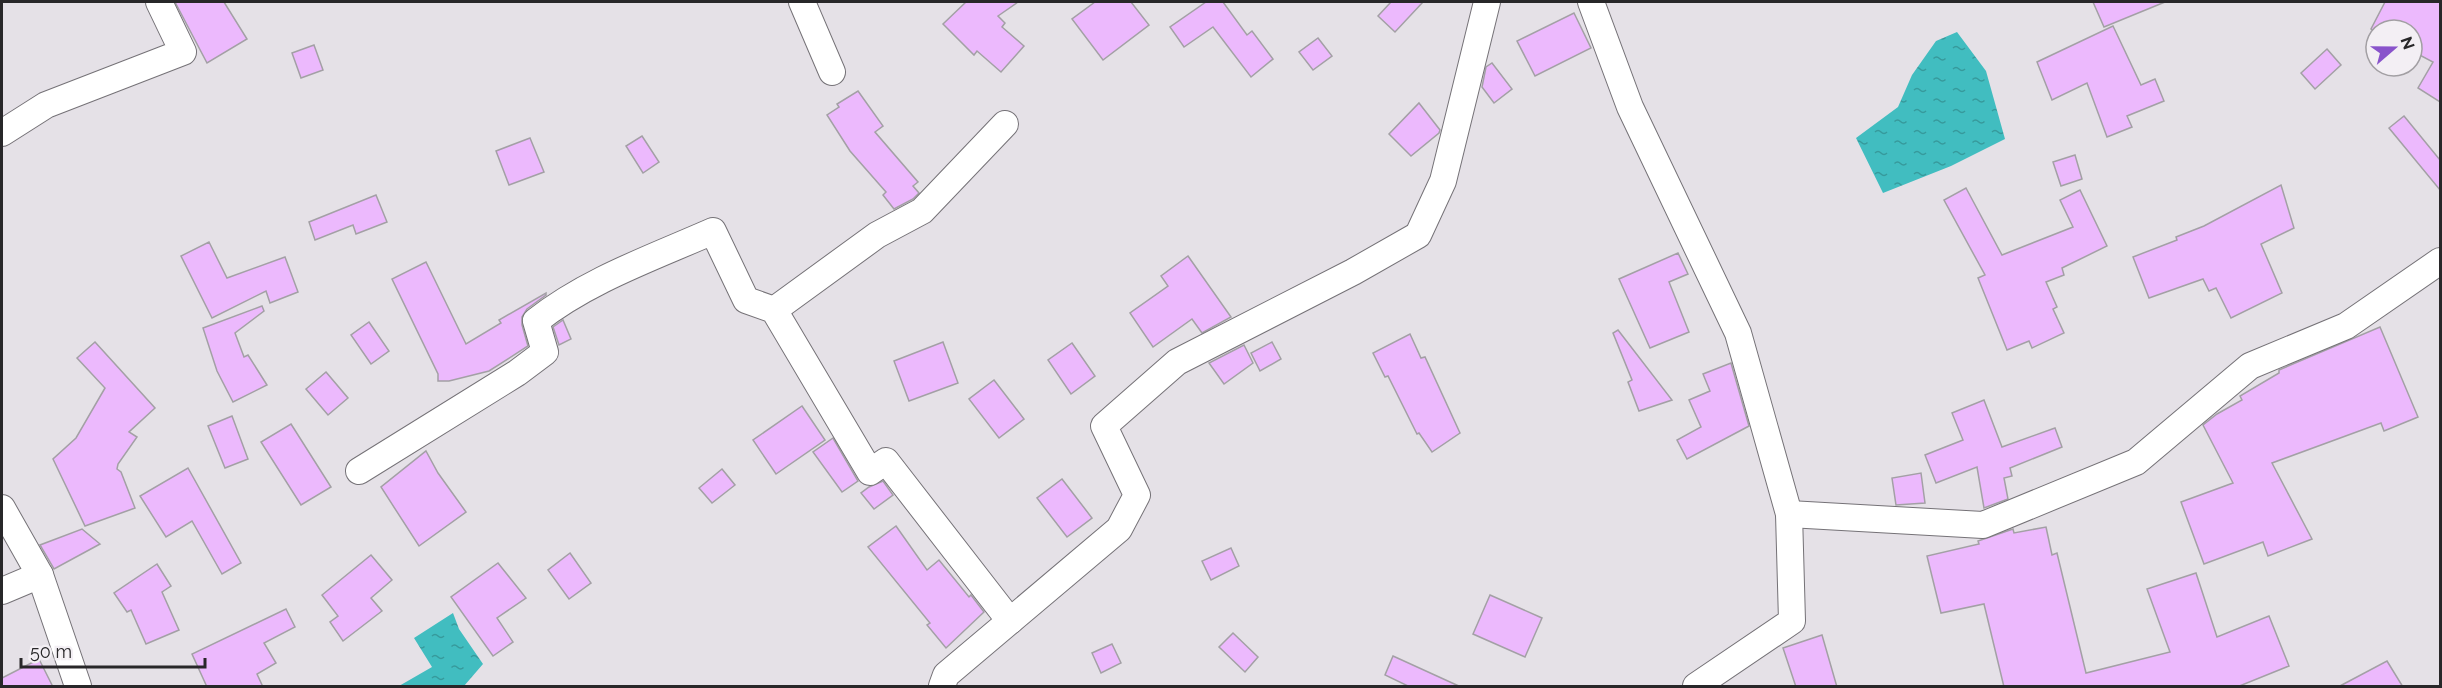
<svg xmlns="http://www.w3.org/2000/svg" width="2442" height="688" font-family="Raleway,sans-serif">
  <style>
    .water { fill: url(#water-ripples) }
    .building { fill: #ecb9fd; stroke: #a3a0a5; stroke-width: 1.5 }
    .lines { fill: none; stroke-linecap: round; stroke-linejoin: round }
    .minor-casing { stroke: #757277; stroke-width: 28 }
    .minor { stroke: #fff; stroke-width: 26 }
  </style>
  <defs>
    <pattern id="water-ripples" width="26" height="14" patternUnits="userSpaceOnUse" patternTransform="scale(1.5)"><rect width="26" height="14" fill="#41bdc0"/><path d="M2 4q2-2 4 0t4 0M15 11q2-2 4 0t4 0" fill="none" stroke="#369a9c"/></pattern>
  </defs>
  <rect width="100%" height="100%" fill="#e5e1e7"/>
  <!-- water -->
  <g class="water">
    <path d="M1957,32l29,39 19,68 -54,27 -68,27 -27,-55 42,-31 14,-32 24,-34z"/>
    <path d="M453,613l6,16 24,35 -19,22h-65l33,-19 -18,-29z"/>
  </g>
  <!-- building -->
  <g class="building">
    <path d="M175,2h49l23,37 -40,24z"/>
    <path d="M966,2h52l-20,14 7,7 -3,4 22,19 -23,26 -24,-21 -3,4 -31,-31z"/>
    <path d="M1095,2h36l18,23 -46,35 -31,-41z"/>
    <path d="M1206,2h17l24,33 5,-4 21,28 -22,18 -38,-50 -29,20 -14,-20z"/>
    <path d="M1391,2h32l-28,30 -17,-16z"/>
    <path d="M2093,2h72l-61,25z"/>
    <path d="M2385,2h55v100l-22,-14 15,-26 -21,-11v-21h-36v2l-5,-3z"/>
    <path d="M1574,13l17,35 -56,28 -18,-35z"/>
    <path d="M2113,26l28,59 14,-6 9,22 -37,15 5,11 -25,10 -20,-54 -35,17 -15,-38z"/>
    <path d="M1318,38l14,18 -19,14 -14,-18z"/>
    <path d="M314,45l9,25 -22,8 -9,-25z"/>
    <path d="M2327,49l14,16 -26,24 -14,-16z"/>
    <path d="M1492,63l20,26 -18,14 -12,-16 4,-20z"/>
    <path d="M858,91l25,35 -8,6 43,50 -5,4 6,7 -6,6 -19,10 -11,-14 3,-3 -36,-41 -23,-36 12,-8 -2,-3z"/>
    <path d="M1419,103l21,27 -1,3 -28,23 -22,-22z"/>
    <path d="M2404,116l36,44v30l-51,-62z"/>
    <path d="M642,136l17,26 -16,11 -17,-27z"/>
    <path d="M530,138l14,34 -35,13 -13,-34z"/>
    <path d="M2075,155l7,24 -21,7 -8,-24z"/>
    <path d="M2281,185l13,43 -33,16 21,49 -51,25 -15,-30 -7,3 -6,-12 -54,19 -16,-41 44,-17 -1,-3 28,-11z"/>
    <path d="M1966,188l36,67 71,-28 -13,-27 20,-10 27,56 -45,22 2,7 -18,7 11,25 -4,2 11,24 -32,15 -3,-7 -22,9 -29,-72 7,-3 -41,-75z"/>
    <path d="M376,195l11,27 -31,12 -3,-9 -38,15 -6,-18z"/>
    <path d="M209,242l18,36 58,-21 13,35 -28,11 -4,-12 -54,27 -31,-62z"/>
    <path d="M1678,253l10,21 -19,8 20,50 -39,16 -31,-69z"/>
    <path d="M1188,256l43,61 -29,16 -10,-14 -39,28 -23,-34 38,-27 -7,-10z"/>
    <path d="M426,262l40,82 35,-21 -2,-3 47,-27v2l-19,14 -5,8v8l6,21 -39,25 -40,10h-11v-7l-46,-95z"/>
    <path d="M262,306l2,5 -29,22 9,24 4,-2 19,30 -34,17 -16,-31 -14,-43z"/>
    <path d="M563,320l8,19 -12,6 -6,-18z"/>
    <path d="M369,322l20,29 -18,13 -20,-29z"/>
    <path d="M2380,327l38,90 -34,14 -3,-8 -109,40 40,76 -44,17 -5,-14 -59,22 -23,-62 52,-19 -30,-58 14,-11 25,-14 -2,-4 39,-23v-3z"/>
    <path d="M1618,330l54,70 -33,11 -11,-29 4,-2 -19,-47z"/>
    <path d="M1410,334l11,24 4,-1 35,76 -28,19 -13,-19 -2,1 -29,-58 -3,1 -12,-24z"/>
    <path d="M95,342l60,66 -26,24 8,5 -19,27 -1,5 4,3 14,36 -50,18 -32,-67 23,-21 29,-50 -28,-30z"/>
    <path d="M943,342l15,41 -49,18 -15,-40z"/>
    <path d="M1272,342l9,17 -21,12 -9,-18z"/>
    <path d="M1072,343l23,33 -24,18 -23,-34z"/>
    <path d="M1244,345l9,18 -29,21 -15,-21z"/>
    <path d="M1731,363l18,63 -62,33 -10,-19 24,-13 -12,-27 21,-9 -7,-17z"/>
    <path d="M326,372l22,26 -20,17 -22,-26z"/>
    <path d="M994,380l30,39 -25,19 -30,-39z"/>
    <path d="M1984,400l18,47 53,-19 7,19 -52,21 2,8 -8,2 4,21 -24,9 -7,-41 -41,16 -11,-28 38,-15 -11,-27z"/>
    <path d="M802,406l23,34 -49,34 -23,-34z"/>
    <path d="M232,416l16,43 -23,9 -17,-42z"/>
    <path d="M291,424l40,63 -30,18 -40,-63z"/>
    <path d="M833,438l25,43 -16,11 -29,-40z"/>
    <path d="M426,451l12,22 28,39 -47,34 -38,-59z"/>
    <path d="M188,468l53,95 -19,11 -30,-53 -26,16 -26,-41z"/>
    <path d="M722,469l13,16 -23,18 -13,-15z"/>
    <path d="M1921,473l4,30 -29,2 -4,-27z"/>
    <path d="M1062,479l30,39 -25,19 -30,-39z"/>
    <path d="M883,481l10,14 -19,14 -13,-16 8,-6z"/>
    <path d="M896,526l31,44 12,-10 30,37 2,-2 13,17 -38,36 -19,-23 3,-2 -62,-76z"/>
    <path d="M2046,527l6,28 5,-2 29,120 84,-21 -23,-63 49,-16 21,64 52,-21 20,50 -52,21h-233l-20,-83 -43,9 -14,-57 52,-12 -1,-3 35,-12 1,4z"/>
    <path d="M82,529l18,15 -46,25 -14,-24z"/>
    <path d="M1231,548l8,18 -28,14 -9,-19z"/>
    <path d="M570,553l21,30 -22,16 -21,-29z"/>
    <path d="M371,555l21,25 -21,18 11,13 -39,30 -13,-19 8,-6 -16,-21z"/>
    <path d="M498,563l28,35 -29,20 16,24 -20,14 -42,-59z"/>
    <path d="M157,564l14,22 -9,6 17,38 -33,14 -15,-34 -4,2 -13,-19z"/>
    <path d="M1490,595l52,23 -17,39 -52,-23z"/>
    <path d="M286,609l9,18 -31,16 12,20 -19,11 6,13h-56l-15,-33z"/>
    <path d="M1233,633l25,24 -13,15 -26,-25z"/>
    <path d="M1822,635l15,52h-41l-13,-39z"/>
    <path d="M1112,644l9,19 -20,10 -9,-20z"/>
    <path d="M1393,656l68,31h-51l-25,-12z"/>
    <path d="M39,659l14,28h-51v-9z"/>
    <path d="M2387,661l16,26h-65z"/>
  </g>
  <g class="lines">
    <defs>
      <g id="minor">
        <path d="M802,2l30,70"/>
        <path d="M1591,2l39,105 108,226 51,181 3,107 -96,65"/>
        <path d="M2,133l44,-28 137,-53 -24,-50"/>
        <path d="M774,310l103,-75 45,-24 83,-87"/>
        <path d="M359,471l158,-98 28,-21 -9,-31c52,-41 116,-63 177,-90l33,69 28,10 96,162 16,-11 124,160"/>
        <path d="M2,508l38,67 38,111"/>
        <path d="M1789,514l194,11 153,-63 114,-96 96,-40 94,-65"/>
        <path d="M2,591l38,-16"/>
        <path d="M942,686l4,-11 173,-146 18,-34 -33,-69 73,-64 176,-90 65,-37 25,-54 44,-179"/>
      </g>
    </defs>
    <!-- minor casing -->
    <use href="#minor" class="minor-casing"/>
    <!-- minor -->
    <use href="#minor" class="minor"/>
  </g>
  <!-- border -->
  <rect width="2442" height="688" fill="none" stroke="#282729" stroke-width="6"/>
  <!-- north arrow -->
  <g transform="translate(2394 48) rotate(70)"><circle r="28" fill="#f3eff4" stroke="#a29fa3" stroke-width="1.5"/>
  <path d="M0-4.5L10 22L0 15L-10 22Z" fill="#8953cb"/>
  <text y="-9" font-size="16" font-weight="bold" text-anchor="middle" fill="#282729">N</text>
  </g>
  <!-- scale -->
  <path d="M21 658v9h184v-9" fill="none" stroke="#282729" stroke-width="3"/>
  <text x="30" y="658" font-size="18" fill="#282729" stroke="#f3eff4" stroke-width="4.5" paint-order="stroke">50 m</text>
</svg>
